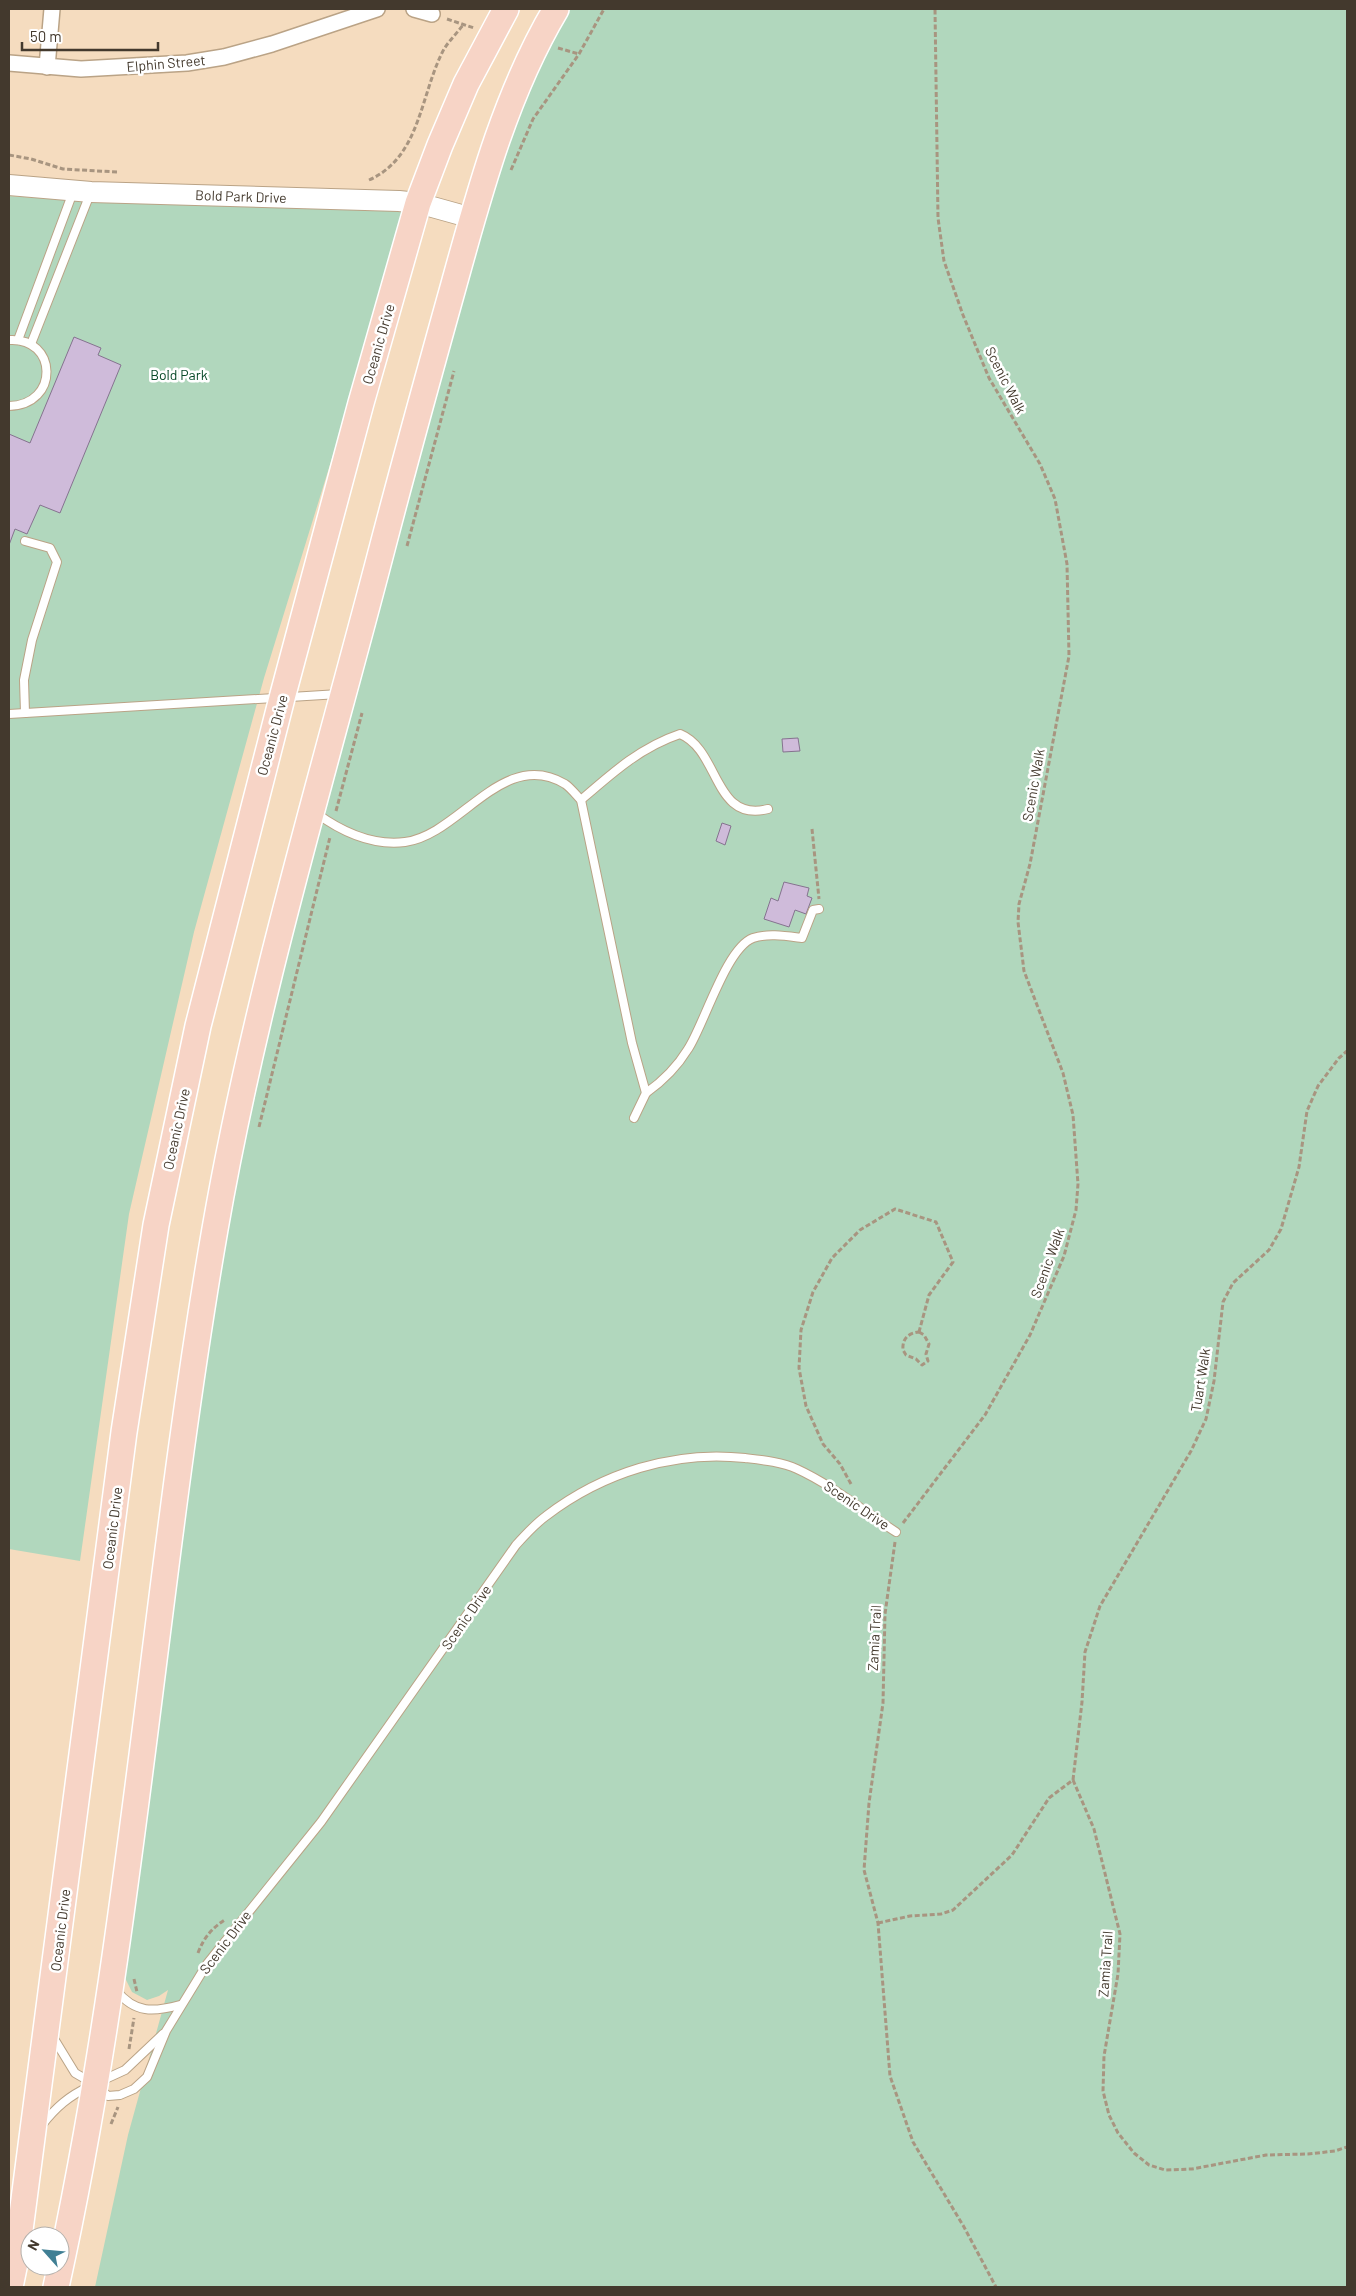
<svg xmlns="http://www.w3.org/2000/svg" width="1356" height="2296" font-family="Barlow,sans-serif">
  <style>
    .green { fill: #b1d7bd }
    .building { fill: #cfbbda; stroke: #85738f }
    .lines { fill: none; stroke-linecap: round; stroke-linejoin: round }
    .service-casing { stroke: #baa386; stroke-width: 10 }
    .minor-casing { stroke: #baa386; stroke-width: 18 }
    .tertiary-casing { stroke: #baa386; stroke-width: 22 }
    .primary-casing { stroke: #fff; stroke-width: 28 }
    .path { stroke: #a89580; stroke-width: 3; stroke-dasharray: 5 2.5; stroke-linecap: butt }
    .service { stroke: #fff; stroke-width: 8 }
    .minor { stroke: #fff; stroke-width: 15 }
    .tertiary { stroke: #fff; stroke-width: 20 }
    .primary { stroke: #f7d4c6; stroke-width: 25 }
    .labels { text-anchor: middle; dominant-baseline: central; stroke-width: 5; stroke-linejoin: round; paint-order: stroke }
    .street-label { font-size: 14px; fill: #43392d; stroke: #fff }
    .park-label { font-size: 14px; fill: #074828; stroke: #fff }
  </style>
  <rect width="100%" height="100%" fill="#f5dcbf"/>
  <!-- green -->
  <g class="green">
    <path d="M569,9h778v2278h-1252l33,-152 40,-145 -9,6 -12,4 -15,-8 -8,-16 55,-439 46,-313 34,-164 174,-662 71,-250 37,-86z"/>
    <path d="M9,196l86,6 315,4 -146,472 -70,254 -65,282 -49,347 -71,-12z"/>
  </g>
  <!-- building -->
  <g class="building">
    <path d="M74,337l27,11 -3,7 23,10 -61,148 -20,-8 -13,29 -12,-5 -6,16v-111l21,9z"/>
    <path d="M798,738l2,13 -17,1 -1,-13z"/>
    <path d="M722,823l9,3 -6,19 -9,-4z"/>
    <path d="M784,882l25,6 -2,8 5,2 -6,16 -11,-4 -6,17 -25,-8 7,-21 7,3z"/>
  </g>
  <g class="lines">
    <defs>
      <g id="service">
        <path d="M9,340c49,-3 51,65 0,66"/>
        <path d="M18,340l55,-148"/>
        <path d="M31,344l59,-150"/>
        <path d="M25,541l25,7 7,14 -25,78 -8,40 1,33"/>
        <path d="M9,714l330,-20"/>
        <path d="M581,800c31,-27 60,-53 99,-66 40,16 33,89 88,75"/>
        <path d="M316,813c26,19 56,33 89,29 55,-7 98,-95 160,-58 6,4 11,11 16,16l51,243 14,50 -12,25"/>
        <path d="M646,1093c17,-12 31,-26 42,-44 16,-24 38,-101 65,-111 15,-5 33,-2 49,0l11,-28 6,-1"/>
        <path d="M116,1990c19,24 38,22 64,15"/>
        <path d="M53,2037l22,36 19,11 14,12 12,-1 14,-6 13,-12 19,-46 41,-67 114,-142 195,-277c9,-10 19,-21 30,-29 56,-43 128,-66 199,-58 17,2 37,4 52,11 35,16 66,42 99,63"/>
        <path d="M101,2081l24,-11 38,-36"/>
        <path d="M42,2125c14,-18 27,-29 48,-39"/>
      </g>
      <g id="minor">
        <path d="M414,9l18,5"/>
        <path d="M9,63l72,6 106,-6 37,-6 48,-13 105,-35"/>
        <path d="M47,67l5,-58"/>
      </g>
      <path id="tertiary" d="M9,185l82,7 308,9 19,2 54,15"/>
      <g id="primary">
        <path d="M10,2287l7,-34 107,-821 32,-207 42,-199 84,-328 79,-295 57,-200 22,-58 26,-61 40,-75"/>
        <path d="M56,2287c77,-348 98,-706 159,-1058 40,-231 109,-457 168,-684 23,-88 47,-175 71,-261 26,-94 52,-191 102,-275"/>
      </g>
    </defs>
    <!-- service casing -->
    <use href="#service" class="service-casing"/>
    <!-- minor casing -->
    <use href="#minor" class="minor-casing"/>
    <!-- tertiary casing -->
    <use href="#tertiary" class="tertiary-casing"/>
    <!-- primary casing -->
    <use href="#primary" class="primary-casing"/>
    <!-- path -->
    <g class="path">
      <path d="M447,19l27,9"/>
      <path d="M558,48l21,6"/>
      <path d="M9,155l22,4 32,10 54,3"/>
      <path d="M511,170l22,-51 46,-65 25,-45"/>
      <path d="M369,180c52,-23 51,-86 75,-131 5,-8 13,-16 19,-24"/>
      <path d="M407,546l47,-175"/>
      <path d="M336,811l26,-98"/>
      <path d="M812,829l7,70"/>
      <path d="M259,1127l71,-290"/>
      <path d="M919,1332l5,3 5,9 -3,10 2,7 -6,4 -6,-6 -10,-4 -3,-5c-1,-11 5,-17 16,-18z"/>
      <path d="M851,1484l-11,-20 -17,-20 -17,-38 -7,-38 2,-38 12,-38 19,-34 28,-28 35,-21 41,13 17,40 -24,33 -10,37"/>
      <path d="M903,1523l82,-108 45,-80 34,-79 12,-46 2,-26 -5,-69 -10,-42 -39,-102 -6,-49 1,-18 11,-40 39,-208 -2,-92 -12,-65 -15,-35 -51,-86 -26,-63 -19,-54 -6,-43 -3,-209"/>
      <path d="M895,1542l-10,72 -2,89 -14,100 -5,67 14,53 12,153 23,66 51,85 32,60"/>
      <path d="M1073,1780l9,-78 3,-50 15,-46 91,-155 15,-32 8,-38 9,-79 10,-19 36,-33 12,-21 18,-62 8,-56 11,-25 21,-28 8,-7"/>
      <path d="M1073,1780l21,49 26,105 -2,40 -14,82 -1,35 6,24 9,18 16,20 15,12 16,5 27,-1 74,-14 42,-1 27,-3 12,-4"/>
      <path d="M878,1923l32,-7 31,-2 12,-4 59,-55 37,-57 24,-18"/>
      <path d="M198,1953c6,-16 14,-25 28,-34"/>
      <path d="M134,1979l3,13"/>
      <path d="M129,2049l5,-31"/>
      <path d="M111,2124l7,-17"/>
    </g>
    <!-- service -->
    <use href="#service" class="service"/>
    <!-- minor -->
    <use href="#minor" class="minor"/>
    <!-- tertiary -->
    <use href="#tertiary" class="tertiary"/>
    <!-- primary -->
    <use href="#primary" class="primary"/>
  </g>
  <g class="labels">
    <!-- street labels -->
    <g class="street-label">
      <text transform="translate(166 63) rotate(-5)">Elphin Street</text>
      <text transform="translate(241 196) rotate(2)">Bold Park Drive</text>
      <text transform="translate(378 344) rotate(-74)">Oceanic Drive</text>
      <text transform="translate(1006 380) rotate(63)">Scenic Walk</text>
      <text transform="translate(272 735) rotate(-75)">Oceanic Drive</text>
      <text transform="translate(1033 785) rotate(-80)">Scenic Walk</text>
      <text transform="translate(176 1129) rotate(-78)">Oceanic Drive</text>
      <text transform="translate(1047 1263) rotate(-70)">Scenic Walk</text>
      <text transform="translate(1200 1380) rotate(-81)">Tuart Walk</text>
      <text transform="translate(857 1505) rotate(34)">Scenic Drive</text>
      <text transform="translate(112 1528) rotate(-83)">Oceanic Drive</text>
      <text transform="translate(466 1617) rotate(-55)">Scenic Drive</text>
      <text transform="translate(874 1638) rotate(-87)">Zamia Trail</text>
      <text transform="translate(60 1930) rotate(-83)">Oceanic Drive</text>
      <text transform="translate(225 1942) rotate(-53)">Scenic Drive</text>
      <text transform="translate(1105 1964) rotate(-86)">Zamia Trail</text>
    </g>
    <!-- park labels -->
    <g class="park-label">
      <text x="179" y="374">Bold Park</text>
    </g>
  </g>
  <!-- border -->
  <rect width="1356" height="2296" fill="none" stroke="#43392d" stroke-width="20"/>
  <!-- north arrow -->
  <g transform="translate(45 2251) rotate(297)"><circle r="24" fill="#ffffff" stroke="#b4b0ab"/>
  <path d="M0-4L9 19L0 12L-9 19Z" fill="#407f94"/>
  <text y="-8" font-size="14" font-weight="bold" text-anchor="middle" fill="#43392d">N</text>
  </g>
  <!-- scale -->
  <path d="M22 42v8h136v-8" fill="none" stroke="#43392d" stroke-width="2.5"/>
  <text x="30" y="42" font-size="15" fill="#43392d" stroke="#ffffff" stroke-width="4" paint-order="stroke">50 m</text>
</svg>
